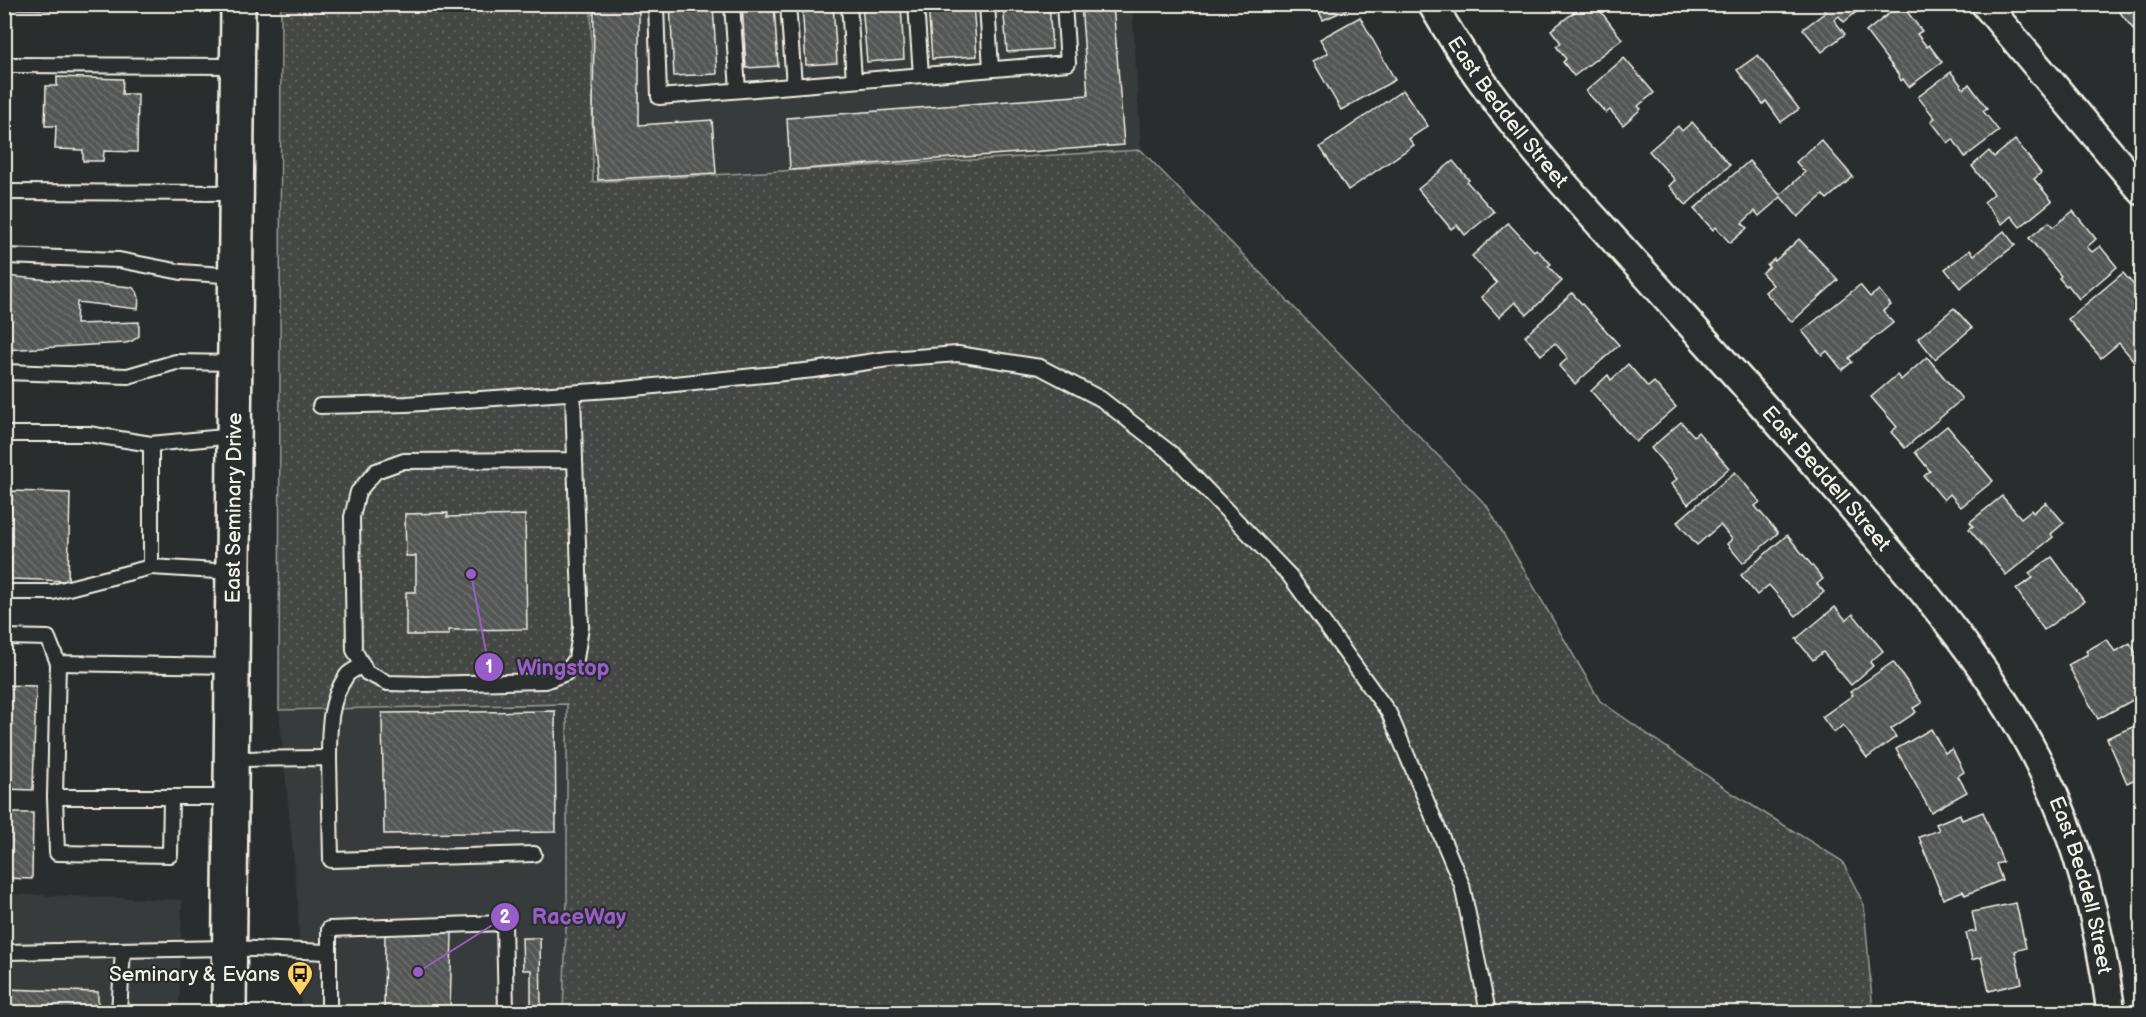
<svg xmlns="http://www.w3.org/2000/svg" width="2146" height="1017" font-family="'Balsamiq Sans',sans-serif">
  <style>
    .built { fill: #373a3a }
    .grass { fill: url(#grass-dots); stroke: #9c9c96; stroke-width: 1.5 }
    .building { fill: url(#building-back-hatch); stroke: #f4f1e8; stroke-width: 1.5 }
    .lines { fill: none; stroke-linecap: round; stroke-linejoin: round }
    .service-casing { stroke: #f4f1e8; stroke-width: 18 }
    .minor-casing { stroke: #f4f1e8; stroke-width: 32 }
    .secondary-casing { stroke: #f4f1e8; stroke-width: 38 }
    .service { stroke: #2a2d2e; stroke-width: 14 }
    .minor { stroke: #2a2d2e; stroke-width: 27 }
    .secondary { stroke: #2a2d2e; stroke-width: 33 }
    .labels { text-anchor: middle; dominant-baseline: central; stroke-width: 4.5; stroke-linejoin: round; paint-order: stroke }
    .street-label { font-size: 21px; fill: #f4f1e8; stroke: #2a2d2e }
    .poi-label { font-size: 21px; fill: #f4f1e8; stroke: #2a2d2e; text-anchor: end }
    .leader { fill: none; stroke: #995dc9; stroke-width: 2 }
    .callout-dot { fill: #995dc9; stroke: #2a2d2e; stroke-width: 2 }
    .mark-label { font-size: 18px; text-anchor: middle; font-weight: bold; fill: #fff }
    .callout-label { font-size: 22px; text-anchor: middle; font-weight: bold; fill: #995dc9; stroke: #2a2d2e; stroke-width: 4.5; stroke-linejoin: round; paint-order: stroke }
  </style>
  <defs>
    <pattern id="grass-dots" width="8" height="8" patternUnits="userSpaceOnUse" patternTransform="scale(1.5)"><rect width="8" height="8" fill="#444645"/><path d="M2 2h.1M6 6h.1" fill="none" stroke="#606160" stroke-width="1.8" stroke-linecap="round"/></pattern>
    <pattern id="building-back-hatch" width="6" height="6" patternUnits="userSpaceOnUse" patternTransform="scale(1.5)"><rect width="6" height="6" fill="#555756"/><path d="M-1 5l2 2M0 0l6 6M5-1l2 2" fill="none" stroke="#6e706e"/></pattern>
  </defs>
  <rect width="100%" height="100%" fill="#2a2d2e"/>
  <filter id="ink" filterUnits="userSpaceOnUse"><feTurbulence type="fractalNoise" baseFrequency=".0167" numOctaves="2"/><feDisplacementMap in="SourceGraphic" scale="12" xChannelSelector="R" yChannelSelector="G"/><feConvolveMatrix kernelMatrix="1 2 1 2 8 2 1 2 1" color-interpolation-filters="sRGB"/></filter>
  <g filter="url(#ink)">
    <!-- built -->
    <g class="built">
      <path d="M591,5h541l9,145 -548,32z"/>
      <path d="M567,704v197l-4,111h-262l-3,-107 -19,-195z"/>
      <path d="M5,894l177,6 -3,112h-174z"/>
    </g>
    <!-- grass -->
    <path class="grass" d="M281,5h310l2,177 548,-32 346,356 113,195 132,92 110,68 22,44 9,107h-1310l4,-111v-197l-288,6z"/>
    <!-- building -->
    <g class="building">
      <path d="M4,4h137v7l-137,-2z"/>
      <path d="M594,4h45v121l73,-5 4,53 -118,7 -5,-54z"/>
      <path d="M670,4h43l4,70 -43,2z"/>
      <path d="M742,4h32l4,62 -32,2z"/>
      <path d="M802,4h31l4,59 -31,2z"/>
      <path d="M862,4h39l3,55 -37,3z"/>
      <path d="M928,4h45l4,52 -45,3z"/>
      <path d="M1003,4h46l3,45 -45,3z"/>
      <path d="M1081,4h32l11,141 -334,25 -3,-52 301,-23z"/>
      <path d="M1306,4h51v1l-34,15 -7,-14 -8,4z"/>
      <path d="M1585,4h10l27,35 -48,37 -11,-14 3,-3 -10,-13 5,-3 -10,-13z"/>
      <path d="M1826,4h40l-22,18 -5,-6 -5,4 11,14 -23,18 -19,-23 23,-17 -4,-4z"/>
      <path d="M1901,4l21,27 -5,3 10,13 2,-2 13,17 -33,25 -6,-8 -2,2 -3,-7 -32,-42z"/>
      <path d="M2117,4h25v26l-5,4 -22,-28z"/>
      <path d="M1360,17l35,63 -54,30 -28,-49 15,-8 -8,-14z"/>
      <path d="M1758,55l41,54 -18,13 -15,-21 -3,3 -26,-34z"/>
      <path d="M1624,58l30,35 -16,13 3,3 -18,16 -13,-15 -4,3 -20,-22z"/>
      <path d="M1951,72l13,17 5,-5 18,24 -4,3 16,20 -34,26 -12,-18 -5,4 -17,-22 4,-3 -17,-21z"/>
      <path d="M57,77l66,2 -1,15h16l-1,58 -33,-1 -1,10h-20v-11l-28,-1 1,-23h-11l1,-40h11z"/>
      <path d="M1403,90l25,36 -19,13 5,6 -66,45 -28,-43z"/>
      <path d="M1692,122l38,43 -44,40 -17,-19 6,-6 -26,-29 29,-25 4,5z"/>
      <path d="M1821,140l32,37 -26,22 -4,-4 -25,22 -17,-20 -22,19 -4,-5 -13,12 5,5 -17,15 -14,-16 -3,3 -19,-21 55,-48 31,34 25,-23 -9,-10z"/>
      <path d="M2015,140l26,33 -7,6 18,22 -32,26 -9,-11 -9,8 -18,-22 10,-8 -22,-28 17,-15 5,6z"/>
      <path d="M1453,161l16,19 -2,2 27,30 -29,23 -8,-10 -6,4 -33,-40z"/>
      <path d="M2073,211l23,28 -9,8 5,5 8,-6 17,21 -38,32 -11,-14 -2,1 -7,-8 2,-2 -32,-38 20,-16 4,5z"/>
      <path d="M1508,223l26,28 2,-2 15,15 -3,2 14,15 -35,34 -12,-13 -16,15 -18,-20 16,-14 -25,-27z"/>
      <path d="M2004,231l11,14 -55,43 -15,-19 25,-19 4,5z"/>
      <path d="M1799,239l39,41 -46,42 -27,-30 8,-7 -11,-12 7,-6 -2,-2 7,-6 1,2z"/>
      <path d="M2123,273l19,21v71l-3,2 -20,-24 -18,15 -33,-39z"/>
      <path d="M4,276l128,11 5,5 2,6 -1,11 -61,-7 -1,22 63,-2v14l-7,5 -6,2 -122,7z"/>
      <path d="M1860,285l10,12 9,-7 12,15 -8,6 10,12 -44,35 3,4 -10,8 -15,-19 -5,4 -20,-24z"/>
      <path d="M1572,293l47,52 -44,39 -16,-18 9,-8 -13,-15 -14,12 -16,-19z"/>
      <path d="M1954,308l18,20 -37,31 -17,-21z"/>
      <path d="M1927,357l35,42 -57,49 -14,-16 6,-5 -26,-30 26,-22 4,5z"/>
      <path d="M1628,364l20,23 6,-5 22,25 -40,35 -45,-51 17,-16 3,5z"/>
      <path d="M1681,422l13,14 4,-4 31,36 -41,36 -17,-20 6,-5 -26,-31z"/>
      <path d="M1947,426l46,55 -32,26 -11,-13 -6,6 -20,-24 6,-5 -15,-19z"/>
      <path d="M1735,472l25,30 -5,4 23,27 -35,30 -16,-19 5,-5 -12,-14 -23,20 -20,-23z"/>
      <path d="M12,491l58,2 -2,88 -57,-2 1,-23h-8v-43l7,1z"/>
      <path d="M2002,496l19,22 10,-8 2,3 13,-11 18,21 -13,11 2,3 -47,38 -37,-46 4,-3 -3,-4z"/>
      <path d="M448,513l-1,4 78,-2 2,114 -78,1v5h-43v-43h10v-36h-10l-1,-42z"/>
      <path d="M1787,535l36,44 -6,5 7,8 -28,24 -27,-31 -12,10 -16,-20z"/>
      <path d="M2052,557l32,44 -40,29 -28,-41 17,-11 -4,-5z"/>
      <path d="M1835,607l11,13 7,-6 30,37 -13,11 3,4 -22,19 -28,-33 -10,8 -17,-21z"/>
      <path d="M2107,639l8,13 15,-9 12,21v31l-44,24 -30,-54 20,-11 -2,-3z"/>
      <path d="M1893,662l29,41 -9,5 3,4 -25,17 5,8 -29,21 -24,-33 -9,8 -12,-16 31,-22 -3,-3z"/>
      <path d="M4,685l32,1 -3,104 -29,-1z"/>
      <path d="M555,711l1,121 -172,2 -2,-121z"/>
      <path d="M2142,723v71l-7,-15 -8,4 -20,-45z"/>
      <path d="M1931,729l14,24 7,-4 12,23 -6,4 9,16 -36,20 -35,-63z"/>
      <path d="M1983,812l20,50 -7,2 6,16 -37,15 -2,-4 -20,8 -24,-62 20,-7 -3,-6 24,-10 2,6z"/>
      <path d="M4,813h29l-1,66 -28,-1z"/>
      <path d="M2016,903l10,45 -11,3 7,32 -33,8 -8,-34 -9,3 -6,-27 10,-2 -4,-19z"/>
      <path d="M385,931l67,1 -2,80h-66z"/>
      <path d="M522,938h18l1,74h-18h8v-42h-8z"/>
      <path d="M4,989l94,3v20h-94z"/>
    </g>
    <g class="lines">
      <defs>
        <g id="service">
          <path d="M656,4l3,93 409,-34 -4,-59"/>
          <path d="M732,4l6,86"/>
          <path d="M788,4l6,81"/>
          <path d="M849,4l5,76"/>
          <path d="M916,4l5,71"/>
          <path d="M987,4l4,65"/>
          <path d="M4,65l233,1"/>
          <path d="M4,192l233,1"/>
          <path d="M4,256l115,4 62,12 55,4"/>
          <path d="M4,372l124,4 48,-14 58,1"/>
          <path d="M573,393l2,67 -171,1 -28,10 -18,21 -6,25 2,133 13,23 21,10 37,1 120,-3 21,-8 10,-14 5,-32 -6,-167"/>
          <path d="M320,406l87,-2 218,-15 189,-19 74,-11 70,-5 82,13 61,32 71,55 117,121 100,138 73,172 26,127"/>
          <path d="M4,434h84l63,10"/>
          <path d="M233,572l-82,-5v-123l83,-8"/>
          <path d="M4,592h49l98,-25"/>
          <path d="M4,637l44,1 10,25 173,3"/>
          <path d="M58,663l-3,134h177"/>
          <path d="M329,758c0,-28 0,-58 18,-83 3,-4 11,-7 16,-10"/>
          <path d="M232,759l97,-1 2,102 203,-6"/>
          <path d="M55,797l2,56 113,2 1,-58"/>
          <path d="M4,952l225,-4 99,4"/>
          <path d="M119,1012l4,-62"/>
          <path d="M329,1012v-83l175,-6 2,89"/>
        </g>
        <g id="minor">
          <path id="s1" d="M1432,4c59,103 135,185 215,272 80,89 161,178 238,270 59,69 117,141 157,223 38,76 58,159 69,243"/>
          <path d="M1985,4l157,187"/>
        </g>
        <g id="secondary">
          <path id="s2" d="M229,1012l9,-1008"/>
        </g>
      </defs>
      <!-- service casing -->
      <use href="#service" class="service-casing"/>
      <!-- minor casing -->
      <use href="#minor" class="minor-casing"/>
      <!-- secondary casing -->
      <use href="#secondary" class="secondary-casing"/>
      <!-- service -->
      <use href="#service" class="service"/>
      <!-- minor -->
      <use href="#minor" class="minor"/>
      <!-- secondary -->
      <use href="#secondary" class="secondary"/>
    </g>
  </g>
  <!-- icons -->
  <defs>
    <symbol id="bus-pin" viewBox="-11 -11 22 30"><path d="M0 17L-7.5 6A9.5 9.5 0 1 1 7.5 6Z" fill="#ffd166" stroke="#2a2d2e"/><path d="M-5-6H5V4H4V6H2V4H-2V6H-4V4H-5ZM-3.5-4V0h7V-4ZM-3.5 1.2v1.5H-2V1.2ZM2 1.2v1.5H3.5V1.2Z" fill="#111"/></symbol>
  </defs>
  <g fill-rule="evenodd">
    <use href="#bus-pin" x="285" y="959" width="30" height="40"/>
  </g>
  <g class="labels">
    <!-- street labels -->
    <g class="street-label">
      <text stroke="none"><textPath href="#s1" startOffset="132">East Beddell Street</textPath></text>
      <text stroke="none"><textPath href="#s1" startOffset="618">East Beddell Street</textPath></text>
      <text stroke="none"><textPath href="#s2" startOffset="504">East Seminary Drive</textPath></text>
      <text stroke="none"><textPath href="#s1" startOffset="1104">East Beddell Street</textPath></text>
    </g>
    <!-- poi labels -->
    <g class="poi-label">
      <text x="280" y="974">Seminary &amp; Evans</text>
    </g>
  </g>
  <!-- callouts -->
  <path class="leader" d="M471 574L489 667M418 972L505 917"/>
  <g class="callout-dot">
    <circle cx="471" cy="574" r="6"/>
    <circle cx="418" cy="972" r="6"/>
    <circle cx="489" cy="667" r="15"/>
    <circle cx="505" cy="917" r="15"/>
  </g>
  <g class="mark-label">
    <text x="489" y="673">1</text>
    <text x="505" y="923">2</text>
  </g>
  <g class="callout-label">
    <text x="563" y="675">Wingstop</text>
    <text x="579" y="924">RaceWay</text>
  </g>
  <!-- margin -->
  <rect width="2146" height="1017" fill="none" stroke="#2a2d2e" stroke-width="24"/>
  <rect x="12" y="12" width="2122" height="993" fill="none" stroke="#f4f1e8" stroke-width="2" filter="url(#ink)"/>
</svg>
